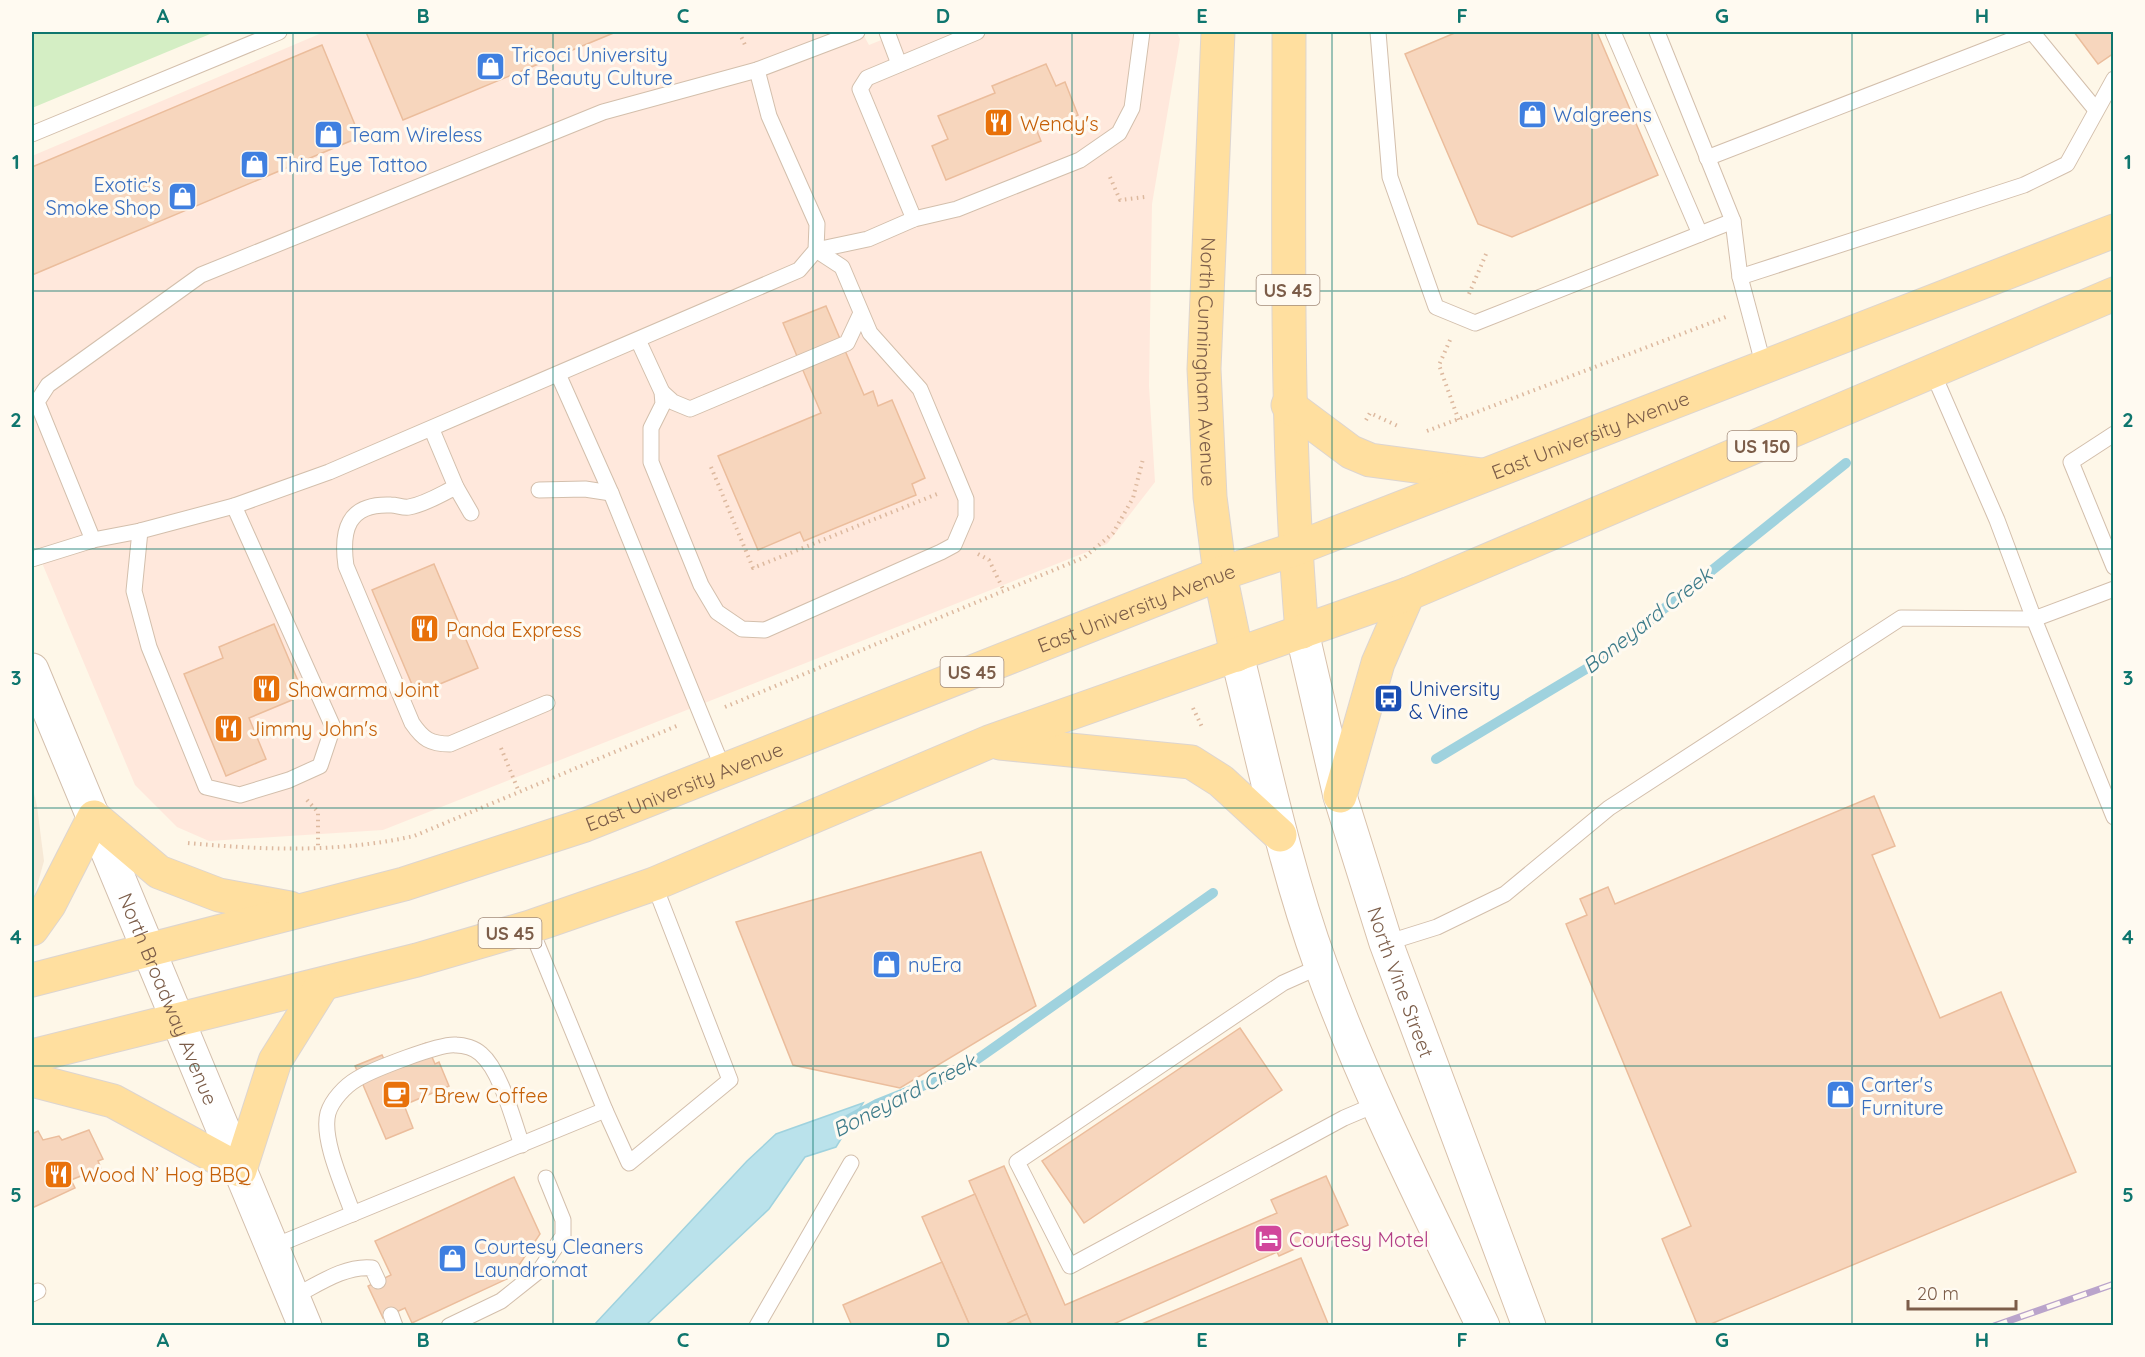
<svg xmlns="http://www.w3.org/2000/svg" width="2145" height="1357" font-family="Quicksand,sans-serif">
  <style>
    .residential { fill: #f7e9d6 }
    .commercial { fill: #ffe8dc }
    .green { fill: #d4eec4 }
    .water { fill: #bae2eb; stroke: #9fd2de; stroke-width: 1.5 }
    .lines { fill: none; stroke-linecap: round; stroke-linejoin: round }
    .stream { stroke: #9fd2de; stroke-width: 10 }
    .building { fill: #f7d6bd; stroke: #ebbd9c; stroke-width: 1.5 }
    .service-casing { stroke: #d3bfac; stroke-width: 17 }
    .tertiary-casing { stroke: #d3bfac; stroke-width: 35 }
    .secondary-casing { stroke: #d8c1ab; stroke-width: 35 }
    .primary-casing { stroke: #ddd5d0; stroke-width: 35 }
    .path { stroke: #ddb99f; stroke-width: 4; stroke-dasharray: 1.5 4.5; stroke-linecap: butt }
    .service { stroke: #fff; stroke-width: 15 }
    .tertiary { stroke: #fff; stroke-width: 33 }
    .secondary { stroke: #fff; stroke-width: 33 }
    .primary { stroke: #ffdf9f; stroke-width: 33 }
    .rail-casing { stroke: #baa4cb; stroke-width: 7 }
    .rail { stroke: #fffaf1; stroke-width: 4.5; stroke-dasharray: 14; stroke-linecap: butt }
    .grid { fill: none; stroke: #0f766e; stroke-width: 1.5; stroke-opacity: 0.55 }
    .labels { text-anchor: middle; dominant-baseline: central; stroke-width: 6; stroke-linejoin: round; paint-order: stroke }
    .shield { fill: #fffaf1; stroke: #a38c7b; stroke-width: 1.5 }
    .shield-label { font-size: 18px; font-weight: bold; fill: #7c5d49 }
    .shop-label { font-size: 20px; fill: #366cbe; stroke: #fffaf1; text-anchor: start }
    .food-label { font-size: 20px; fill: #c56008; stroke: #fffaf1; text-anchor: start }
    .street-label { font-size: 20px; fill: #7c5d49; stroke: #fffaf1 }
    .transit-label { font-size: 20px; fill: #164399; stroke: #fffaf1; text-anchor: start }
    .hotel-label { font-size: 20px; fill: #b23c85; stroke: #fffaf1; text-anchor: start }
    .water-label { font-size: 21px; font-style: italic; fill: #3d7b8a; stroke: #fffaf1 }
    .neatline { fill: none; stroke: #0f766e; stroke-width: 2 }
    .grid-label { font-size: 20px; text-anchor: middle; font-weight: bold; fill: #0f766e }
  </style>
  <rect width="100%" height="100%" fill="#fef7e8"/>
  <!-- residential -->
  <path class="residential" d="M32,785l5,21 7,55 -12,43z"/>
  <!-- commercial -->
  <path class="commercial" d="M324,32h538l7,13 32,-13h276l3,7 -28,165 -3,182 6,96 -48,62 -724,286 -174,11 -32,-14 -42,-42 -103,-246v-383z"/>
  <!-- green -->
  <path class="green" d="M32,32h183l-183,76z"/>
  <!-- water -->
  <path class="water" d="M863,1103l-27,44 -31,10 -36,52 -123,116h-52l153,-164 29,-27z"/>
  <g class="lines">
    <!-- stream -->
    <g class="stream">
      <path d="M1436,759l160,-96 250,-200"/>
      <path d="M844,1122l33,-18 85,-34 251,-177"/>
    </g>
  </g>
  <!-- building -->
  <g class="building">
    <path d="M366,32h250l-213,88z"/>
    <path d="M1457,32h140l61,143 -146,62 -34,-13 -73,-170z"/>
    <path d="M2074,32h40v21l-16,11z"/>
    <path d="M322,45l38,92 -328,138v-108z"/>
    <path d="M1046,64l10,22 9,-4 13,33 -41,16 4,10 -95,39 -14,-34 16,-7 -10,-23 57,-23 -3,-7z"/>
    <path d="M826,306l38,89 9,-4 5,15 14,-6 33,78 -13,6 4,11 -112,46 -4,-9 -42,18 -40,-94 103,-43 -38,-90z"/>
    <path d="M434,564l44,104 -62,26 -44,-104z"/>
    <path d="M274,624l30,71 -55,23 17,41 -40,17 -42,-102 39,-16 -4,-11z"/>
    <path d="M1874,796l21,50 -23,9 68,163 61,-26 75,180 -370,154h-8l-36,-87 29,-13 -125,-302 21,-9 -7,-16 28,-12 7,17z"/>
    <path d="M981,852l55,154 -136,82 -107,-23 -57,-143z"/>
    <path d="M1240,1028l42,62 -198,133 -42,-62z"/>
    <path d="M426,1043l9,21 4,-2 10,24 -45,19 9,23 -27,11 -31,-73 27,-11 3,6z"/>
    <path d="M89,1130l14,29 -5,2 3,7 -30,12 4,8 -43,20v-74l6,-3 5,9 16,-4 3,4z"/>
    <path d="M1004,1166l61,139 212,-92 -6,-13 55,-24 22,49 -69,31 -2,-4 -168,74h-77l-63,-145z"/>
    <path d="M514,1177l26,57 -29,43 -99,46 -7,-15 -22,10 -15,-32 23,-11 -16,-34z"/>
    <path d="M975,1194l52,120 -25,12h-32l-48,-109z"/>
    <path d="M1301,1258l28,68h-192z"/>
    <path d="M942,1262l28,64h-118l-9,-21z"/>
    <path d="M1027,1314l5,12h-30z"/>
  </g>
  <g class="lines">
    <defs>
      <g id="service">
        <path d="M887,32l12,32"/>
        <path d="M1378,32l12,145 46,130 39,16 258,-102"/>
        <path d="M1613,32l87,202"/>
        <path d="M1657,32l76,189 7,56 24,90"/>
        <path d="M32,134l247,-102"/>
        <path d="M1707,158l325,-126 64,78"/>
        <path d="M914,219l-54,-130 7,-11 110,-46"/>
        <path d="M816,250l52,-11 46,-20 43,-10 123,-49 39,-27 13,-25 10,-76"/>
        <path d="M1740,277l284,-92 43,-21 47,-85"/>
        <path d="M638,340l24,52 1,12 -12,24v34l50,123 16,27 25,17 23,1 176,-78 13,-7 12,-28v-18l-12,-29 -34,-81 -50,-56 -28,-66 -26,-17"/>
        <path d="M1932,371l65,149 37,99 80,-30"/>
        <path d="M558,374l53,119 113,278"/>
        <path d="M662,392l11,10 17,7 157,-66 14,-30"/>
        <path d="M432,430l24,57 15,26"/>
        <path d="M2114,434l-43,28 43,105"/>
        <path d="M456,487c-15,7 -30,17 -47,20 -6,1 -12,-2 -18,-2 -44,-2 -50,26 -45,61l66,157c11,16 18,21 38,21l97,-41"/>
        <path d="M539,490l46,-1 26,4"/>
        <path d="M140,531l-6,60 15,56 57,140 34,8 49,-15 31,-14 13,-39 -99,-221"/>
        <path d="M93,540l-56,-138 11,-17 153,-110 402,-163 154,-42 100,-38"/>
        <path d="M32,559l61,-19 47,-9 94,-25 95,-34 470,-202 17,-20 1,-26 -48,-108 -12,-46"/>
        <path d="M530,927l75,183"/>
        <path d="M1386,943l51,-16 68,-33 104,-86 292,-190 133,1 80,198"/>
        <path d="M1321,966l-38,17 -266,179 53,104 274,-148 33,-14"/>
        <path d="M353,1214c-9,-26 -32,-75 -25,-101 4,-13 17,-27 29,-34 15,-9 83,-36 99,-34 8,0 19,3 25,9 20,17 32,66 41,91"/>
        <path d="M272,1247l333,-137 24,53 101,-83 -76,-196"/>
        <path d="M32,1294l6,-3"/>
        <path d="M293,1297c24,-12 52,-32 79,-29l6,13"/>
        <path d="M391,1315l4,11"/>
        <path d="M449,1326l52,-25 39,-31 23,-34v-16l-17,-42"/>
        <path d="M757,1326l94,-163"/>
      </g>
      <g id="tertiary">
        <path id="s1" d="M32,670l273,656"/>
      </g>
      <g id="secondary">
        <path id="s2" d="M1302,632l38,164 46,147 143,383"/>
        <path d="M1237,655c26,104 47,209 84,311 45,124 105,241 162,360"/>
      </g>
      <g id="primary">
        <path id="s3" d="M1218,32l-14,337 6,128 10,77 17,81"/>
        <path d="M1289,32c0,200 -4,400 13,600"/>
        <path d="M1288,405l63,47 19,8 112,15"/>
        <path d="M1000,743l191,19 30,19 59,54"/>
        <path d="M1340,796l38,-133 30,-69"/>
        <path d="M32,929l17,-24 45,-88 65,55 60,23 71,13"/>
        <path id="s4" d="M32,980l372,-96 181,-59 635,-251 75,-25 819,-318"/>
        <path d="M32,1056l385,-96 113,-33 124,-43 335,-142 419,-148 706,-300"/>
        <path d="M32,1080l81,21 127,69 35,-109 48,-77"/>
      </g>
    </defs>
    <!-- service casing -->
    <use href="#service" class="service-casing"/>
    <!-- tertiary casing -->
    <use href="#tertiary" class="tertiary-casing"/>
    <!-- secondary casing -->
    <use href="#secondary" class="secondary-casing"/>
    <!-- primary casing -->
    <use href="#primary" class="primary-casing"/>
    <!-- path -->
    <g class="path">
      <path d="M739,32l7,15"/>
      <path d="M1110,177l10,23 25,-3"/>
      <path d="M1469,294l17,-40"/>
      <path d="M1450,340l-11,25 20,56"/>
      <path d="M1366,420l4,-7 30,14"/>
      <path d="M1427,431l299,-114"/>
      <path d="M711,467l42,101 184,-74"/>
      <path d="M978,554l11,6 15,31"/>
      <path d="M725,707l360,-150 28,-24 20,-35 10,-39"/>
      <path d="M1193,708l10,21"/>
      <path d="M501,748l18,44"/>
      <path d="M307,800l11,12v37"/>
      <path d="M188,843c76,7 150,10 226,-7l265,-111"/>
    </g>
    <!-- service -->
    <use href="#service" class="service"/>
    <!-- tertiary -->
    <use href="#tertiary" class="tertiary"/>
    <!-- secondary -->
    <use href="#secondary" class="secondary"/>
    <!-- primary -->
    <use href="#primary" class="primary"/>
    <defs>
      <path id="rail" d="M1994,1326l120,-42"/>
    </defs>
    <!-- rail casing -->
    <use href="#rail" class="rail-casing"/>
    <!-- rail -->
    <use href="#rail" class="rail"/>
  </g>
  <!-- grid -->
  <path class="grid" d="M293,32v1294M553,32v1294M813,32v1294M1072,32v1294M1332,32v1294M1592,32v1294M1852,32v1294M32,291h2082M32,549h2082M32,808h2082M32,1066h2082"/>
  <!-- icons -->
  <defs>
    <symbol id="shop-square" viewBox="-11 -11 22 22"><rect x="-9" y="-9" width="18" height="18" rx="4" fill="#3f7fe0" stroke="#fffaf1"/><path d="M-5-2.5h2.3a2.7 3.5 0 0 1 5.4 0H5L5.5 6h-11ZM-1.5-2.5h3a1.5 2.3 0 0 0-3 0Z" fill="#fff"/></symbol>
    <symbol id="restaurant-square" viewBox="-11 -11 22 22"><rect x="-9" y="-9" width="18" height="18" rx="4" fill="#e8710a" stroke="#fffaf1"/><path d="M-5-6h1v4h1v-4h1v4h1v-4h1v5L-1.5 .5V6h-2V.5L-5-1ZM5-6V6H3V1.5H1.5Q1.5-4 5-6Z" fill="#fff"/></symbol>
    <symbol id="bus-square" viewBox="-11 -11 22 22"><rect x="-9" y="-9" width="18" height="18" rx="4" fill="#1a4fb4" stroke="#fffaf1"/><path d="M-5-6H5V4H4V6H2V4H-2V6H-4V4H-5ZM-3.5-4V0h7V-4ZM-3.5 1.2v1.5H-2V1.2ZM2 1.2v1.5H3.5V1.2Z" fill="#fff"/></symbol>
    <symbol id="cafe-square" viewBox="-11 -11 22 22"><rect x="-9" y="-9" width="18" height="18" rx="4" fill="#e8710a" stroke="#fffaf1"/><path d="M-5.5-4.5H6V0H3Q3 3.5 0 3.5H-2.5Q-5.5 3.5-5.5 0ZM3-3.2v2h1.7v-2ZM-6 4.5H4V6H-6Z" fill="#fff"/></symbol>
    <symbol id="hotel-square" viewBox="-11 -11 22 22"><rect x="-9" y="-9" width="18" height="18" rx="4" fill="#d1479c" stroke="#fffaf1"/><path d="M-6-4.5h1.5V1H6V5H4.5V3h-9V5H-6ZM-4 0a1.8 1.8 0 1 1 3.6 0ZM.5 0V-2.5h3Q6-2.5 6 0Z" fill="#fff"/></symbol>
  </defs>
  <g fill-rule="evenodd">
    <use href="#shop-square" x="474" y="50" width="33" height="33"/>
    <use href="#shop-square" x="1516" y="98" width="33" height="33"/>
    <use href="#restaurant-square" x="982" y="106" width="33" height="33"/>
    <use href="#shop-square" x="312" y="118" width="33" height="33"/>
    <use href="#shop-square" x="238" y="148" width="33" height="33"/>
    <use href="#shop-square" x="166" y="180" width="33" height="33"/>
    <use href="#restaurant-square" x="408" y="612" width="33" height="33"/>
    <use href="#restaurant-square" x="250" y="672" width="33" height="33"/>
    <use href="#bus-square" x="1372" y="682" width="33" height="33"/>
    <use href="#restaurant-square" x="212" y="712" width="33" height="33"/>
    <use href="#shop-square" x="870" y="948" width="33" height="33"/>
    <use href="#cafe-square" x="380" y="1078" width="33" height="33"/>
    <use href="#shop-square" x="1824" y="1078" width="33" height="33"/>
    <use href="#restaurant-square" x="42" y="1158" width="33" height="33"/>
    <use href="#hotel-square" x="1252" y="1222" width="33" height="33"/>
    <use href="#shop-square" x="436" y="1242" width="33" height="33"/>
  </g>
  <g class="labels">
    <!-- shield labels -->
    <g class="shield">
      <rect x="1256.5" y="275" width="63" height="30" rx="4.5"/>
      <rect x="1727.5" y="431" width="69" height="30" rx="4.5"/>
      <rect x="940.5" y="657" width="63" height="30" rx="4.5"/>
      <rect x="478.5" y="918" width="63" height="30" rx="4.5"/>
    </g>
    <g class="shield-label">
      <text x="1288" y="290">US 45</text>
      <text x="1762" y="446">US 150</text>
      <text x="972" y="672">US 45</text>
      <text x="510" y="933">US 45</text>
    </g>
    <!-- shop labels -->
    <g class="shop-label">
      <text x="511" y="54">Tricoci University<tspan x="511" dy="23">of Beauty Culture</tspan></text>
      <text x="1553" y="114">Walgreens</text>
      <text x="349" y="134">Team Wireless</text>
      <text x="276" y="164">Third Eye Tattoo</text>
      <text x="161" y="184" text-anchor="end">Exotic's<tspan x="161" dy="23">Smoke Shop</tspan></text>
      <text x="908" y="964">nuEra</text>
      <text x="1861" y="1084">Carter's<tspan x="1861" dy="23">Furniture</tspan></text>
      <text x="474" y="1246">Courtesy Cleaners<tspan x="474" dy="23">Laundromat</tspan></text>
    </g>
    <!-- food labels -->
    <g class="food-label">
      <text x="1020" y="123">Wendy's</text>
      <text x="446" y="629">Panda Express</text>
      <text x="288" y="689">Shawarma Joint</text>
      <text x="249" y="728">Jimmy John's</text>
      <text x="418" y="1095">7 Brew Coffee</text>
      <text x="80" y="1174">Wood N’ Hog BBQ</text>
    </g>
    <!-- street labels -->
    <g class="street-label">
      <text stroke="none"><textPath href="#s3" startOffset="330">North Cunningham Avenue</textPath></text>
      <text stroke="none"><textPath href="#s4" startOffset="1653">East University Avenue</textPath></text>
      <text stroke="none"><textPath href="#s4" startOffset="1167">East University Avenue</textPath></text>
      <text stroke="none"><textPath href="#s4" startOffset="681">East University Avenue</textPath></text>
      <text stroke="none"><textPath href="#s2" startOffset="364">North Vine Street</textPath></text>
      <text stroke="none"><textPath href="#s1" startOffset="356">North Broadway Avenue</textPath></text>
    </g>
    <!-- transit labels -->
    <g class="transit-label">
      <text x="1409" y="688">University<tspan x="1409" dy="23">&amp; Vine</tspan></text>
    </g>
    <!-- hotel labels -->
    <g class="hotel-label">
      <text x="1289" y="1239">Courtesy Motel</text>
    </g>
    <!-- water labels -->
    <g class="water-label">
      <text transform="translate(1647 620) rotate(-38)">Boneyard Creek</text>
      <text transform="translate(904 1095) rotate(-27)">Boneyard Creek</text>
    </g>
  </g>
  <!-- border -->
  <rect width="2145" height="1357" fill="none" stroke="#fffaf1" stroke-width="66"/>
  <!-- scale -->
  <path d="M1908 1300v9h108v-9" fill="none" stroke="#7c5d49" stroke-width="3"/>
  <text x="1917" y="1300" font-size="18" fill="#7c5d49" stroke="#fffaf1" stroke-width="4.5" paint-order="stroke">20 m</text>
  <rect x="33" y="33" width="2079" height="1291" class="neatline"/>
  <g class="grid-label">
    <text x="163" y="23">A</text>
    <text x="423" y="23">B</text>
    <text x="683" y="23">C</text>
    <text x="943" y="23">D</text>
    <text x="1202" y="23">E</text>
    <text x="1462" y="23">F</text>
    <text x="1722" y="23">G</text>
    <text x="1982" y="23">H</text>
    <text x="16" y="169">1</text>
    <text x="2128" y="169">1</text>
    <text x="16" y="427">2</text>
    <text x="2128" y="427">2</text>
    <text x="16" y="685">3</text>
    <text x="2128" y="685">3</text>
    <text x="16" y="944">4</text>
    <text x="2128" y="944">4</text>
    <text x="16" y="1202">5</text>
    <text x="2128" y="1202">5</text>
    <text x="163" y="1347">A</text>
    <text x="423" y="1347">B</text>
    <text x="683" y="1347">C</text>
    <text x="943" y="1347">D</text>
    <text x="1202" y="1347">E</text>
    <text x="1462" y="1347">F</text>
    <text x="1722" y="1347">G</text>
    <text x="1982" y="1347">H</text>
  </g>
</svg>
